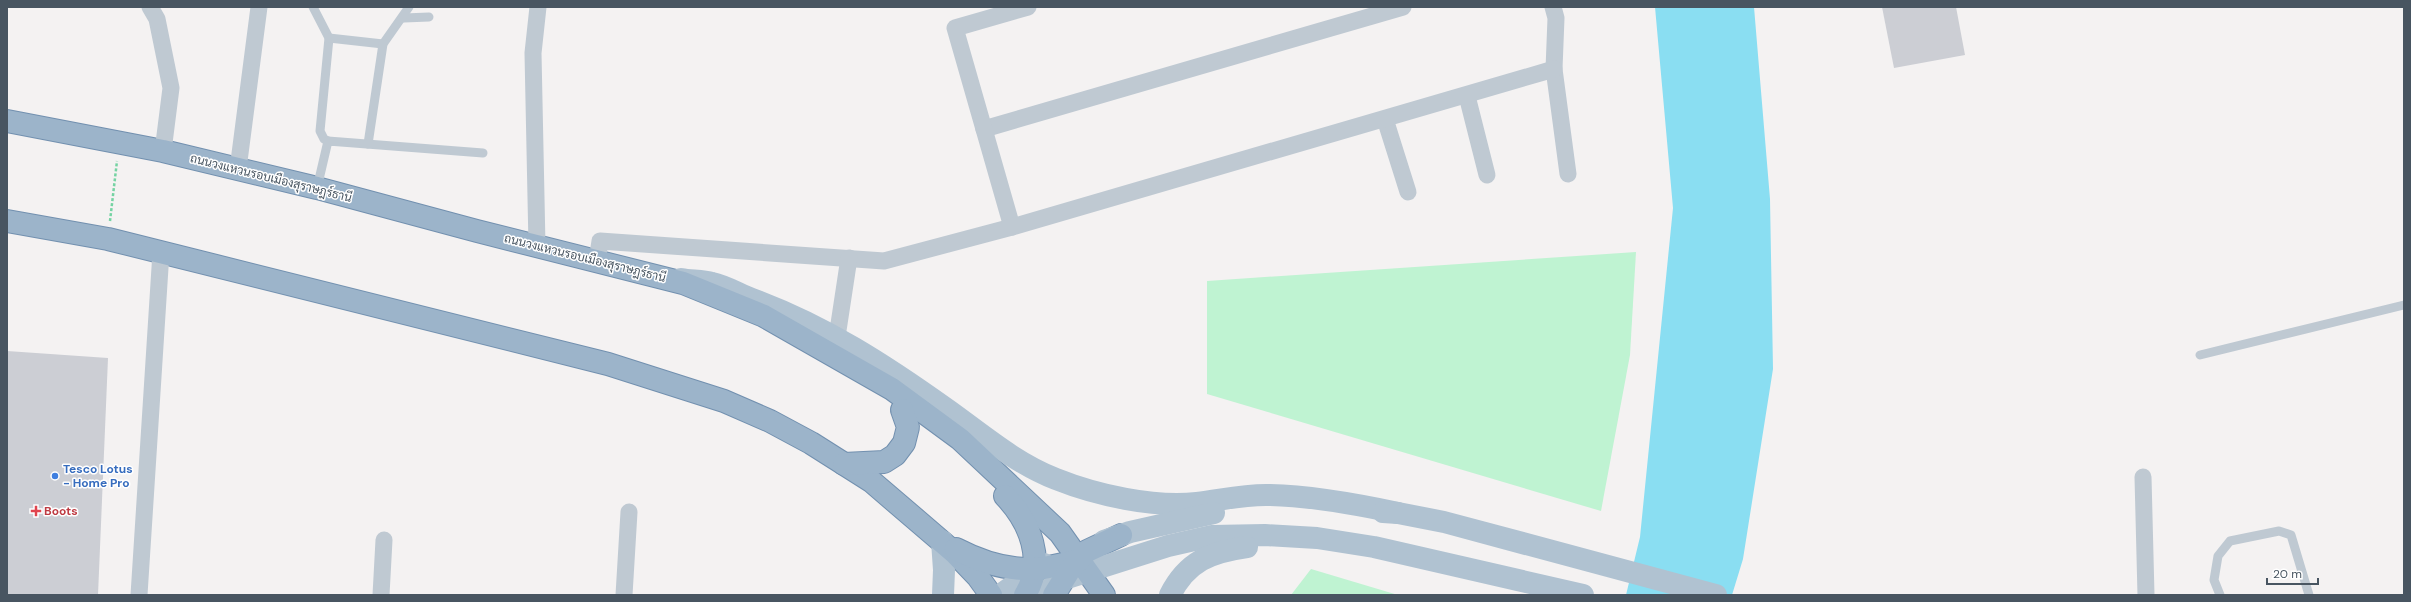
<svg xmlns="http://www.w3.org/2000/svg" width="2411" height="602" font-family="'DM Sans',Sarabun,sans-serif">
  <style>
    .green { fill: #bff3d2 }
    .water { fill: #8adef2 }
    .building { fill: #ccced4 }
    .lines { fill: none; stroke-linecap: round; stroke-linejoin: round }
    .trunk-casing { stroke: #7290af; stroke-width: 24 }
    .path { stroke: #75d3a3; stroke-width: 2.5; stroke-dasharray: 3 2; stroke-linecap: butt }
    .service { stroke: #bfc9d2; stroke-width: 9 }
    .minor { stroke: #bfc9d2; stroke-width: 17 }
    .primary { stroke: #b0c2d1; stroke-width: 22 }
    .trunk { stroke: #9cb4ca; stroke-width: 22 }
    .shop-dot { fill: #3f7fe0; stroke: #fff; stroke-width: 1.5 }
    .health-dot { fill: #e0444e; stroke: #fff; stroke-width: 1.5 }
    .labels { text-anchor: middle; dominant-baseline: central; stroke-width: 3; stroke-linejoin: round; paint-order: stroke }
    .street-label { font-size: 12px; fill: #485561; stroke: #fff }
    .shop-label { font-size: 12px; font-weight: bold; fill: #366cbe; stroke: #fff; text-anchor: start }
    .health-label { font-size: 12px; font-weight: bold; fill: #be3a42; stroke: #fff; text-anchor: start }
  </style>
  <rect width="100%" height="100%" fill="#f4f2f2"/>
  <!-- green -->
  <g class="green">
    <path d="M1636,252l-6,103 -29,156 -394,-117v-113z"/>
    <path d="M1311,569l87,26h-107z"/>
  </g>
  <!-- water -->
  <path class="water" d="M1655,7h99l16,192 3,170 -30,190 -11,36h-106l14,-58 33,-329z"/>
  <!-- building -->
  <g class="building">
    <path d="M1882,7h74l9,48 -71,13z"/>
    <path d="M7,351l101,7 -10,237h-91z"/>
  </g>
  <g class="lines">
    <defs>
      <g id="trunk">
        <path d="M7,121l156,30 154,37 160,43 206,52 81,33 128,73 68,50 100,94 44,62"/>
        <path d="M7,221l101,18 500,125 116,37 46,20 41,22 60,38 84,72 23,24 13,18"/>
        <path d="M844,464l40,-2 11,-7 9,-12 4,-16 -6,-17"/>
        <path d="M1005,496c25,26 41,65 20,99"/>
        <path d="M956,549c23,12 51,21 77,20 14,0 31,-6 45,-8"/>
        <path d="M1054,595l15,-24 18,-20 34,-16"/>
      </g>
    </defs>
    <!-- trunk casing -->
    <use href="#trunk" class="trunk-casing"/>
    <!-- path -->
    <path class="path" d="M110,221l7,-60"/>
    <!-- service -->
    <g class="service">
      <path d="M313,7l16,31 -9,93 4,8 4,2"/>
      <path d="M404,18l25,-1"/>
      <path d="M329,38l54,6"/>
      <path d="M368,144l15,-100 26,-37"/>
      <path d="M317,188l11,-47 155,12"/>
      <path d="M2200,355l204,-50"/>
      <path d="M2220,595l-6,-15 4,-24 12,-15 49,-10 12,4 18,60"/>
    </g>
    <!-- minor -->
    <g class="minor">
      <path d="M150,7l7,12 14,69 -8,63"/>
      <path d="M1553,7l3,11 -2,51 14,105"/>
      <path d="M1467,96l20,79"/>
      <path d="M1385,119l23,73"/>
      <path d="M984,129l419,-122"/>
      <path d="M238,169l21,-162"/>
      <path d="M1012,227l-57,-199 73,-21"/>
      <path d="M537,246l-4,-193 5,-46"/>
      <path d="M597,261l3,-20 284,20 128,-34 542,-158"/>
      <path d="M837,337l12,-79"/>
      <path d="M2143,477l3,118"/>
      <path d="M139,595l22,-343"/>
      <path d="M381,595l3,-55"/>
      <path d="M624,595l5,-83"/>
    </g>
    <!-- primary -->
    <g class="primary">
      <path d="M681,279c10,2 21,1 31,4 14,3 27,11 40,16 73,27 133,66 196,111 35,25 67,53 108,69 40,16 98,29 141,24 25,-3 48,-9 73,-8 43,1 86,9 128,18"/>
      <path d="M1383,512l15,1 46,9 272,73"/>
      <path d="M942,541l2,29 -1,25"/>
      <path d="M1104,541l26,-9 84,-19"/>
      <path d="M1000,595l44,-31"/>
      <path d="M1040,595l24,-16 104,-33 44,-10 53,-1 52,3 57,9 209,48"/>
      <path d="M1170,595c17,-34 41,-43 77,-48"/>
    </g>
    <!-- trunk -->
    <use href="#trunk" class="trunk"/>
  </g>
  <!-- markers -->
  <circle class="shop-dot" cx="55" cy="476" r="4"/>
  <path class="health-dot" d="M34 505h4v4h4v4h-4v4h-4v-4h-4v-4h4z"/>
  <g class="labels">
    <!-- street labels -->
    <g class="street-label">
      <text transform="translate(271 178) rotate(14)">ถนนวงแหวนรอบเมืองสุราษฎร์ธานี</text>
      <text transform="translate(585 258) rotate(14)">ถนนวงแหวนรอบเมืองสุราษฎร์ธานี</text>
    </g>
    <!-- shop labels -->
    <g class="shop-label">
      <text x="63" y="469">Tesco Lotus<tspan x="63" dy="14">- Home Pro</tspan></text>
    </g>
    <!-- health labels -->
    <g class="health-label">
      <text x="44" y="511">Boots</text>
    </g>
  </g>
  <!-- border -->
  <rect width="2411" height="602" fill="none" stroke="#485561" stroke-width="16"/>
  <!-- scale -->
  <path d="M2267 578v6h51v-6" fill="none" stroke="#485561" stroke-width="2"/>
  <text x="2273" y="578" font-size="12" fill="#485561" stroke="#ffffff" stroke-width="3" paint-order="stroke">20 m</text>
</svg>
